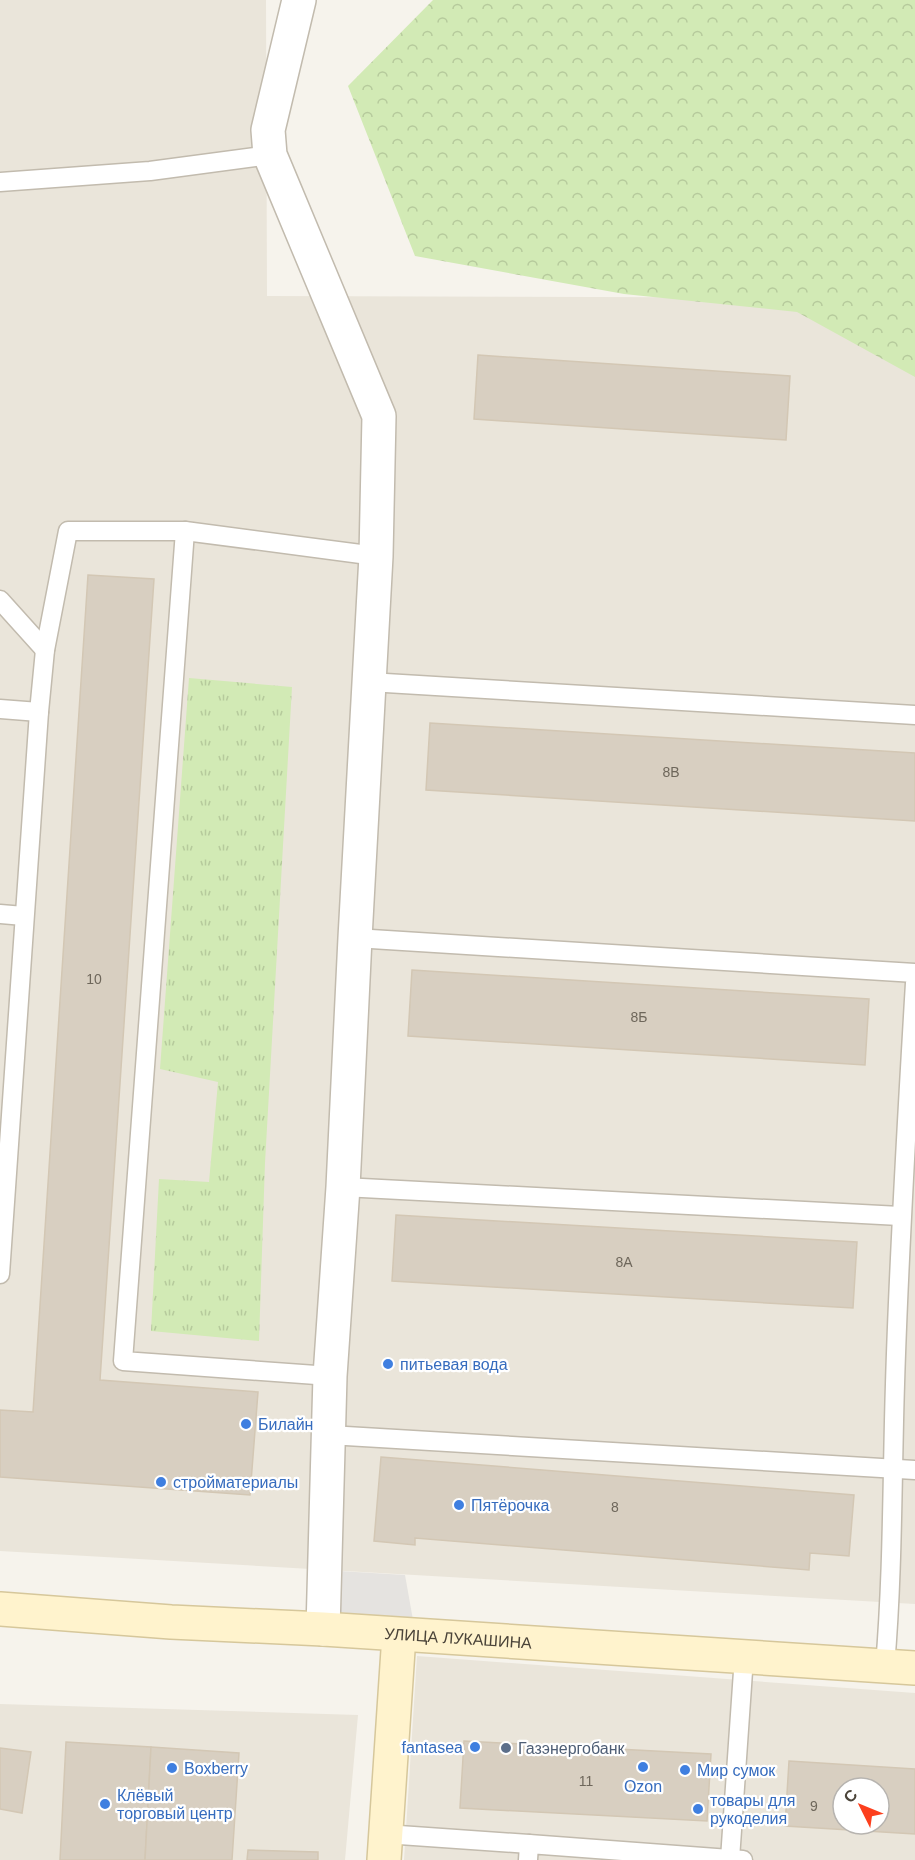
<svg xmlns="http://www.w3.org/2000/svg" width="915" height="1860" font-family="Arial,sans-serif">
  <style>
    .residential { fill: #eae5da; fill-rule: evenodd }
    .forest { fill: url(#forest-crowns) }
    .park { fill: url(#park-tufts) }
    .parking { fill: #e5e3e0 }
    .building { fill: #d8cfc1; stroke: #d3c7b4; stroke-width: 1.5; fill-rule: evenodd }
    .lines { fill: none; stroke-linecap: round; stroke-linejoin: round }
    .lane-casing { stroke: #c2bbae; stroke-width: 21 }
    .street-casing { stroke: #c2bbae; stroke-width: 36 }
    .secondary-casing { stroke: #d6c79b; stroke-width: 36 }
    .lane { stroke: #fff; stroke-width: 18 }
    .street { stroke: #fff; stroke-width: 33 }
    .secondary { stroke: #fff3cd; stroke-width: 33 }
    .shop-dot { fill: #3f7fe0; stroke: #fff; stroke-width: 2 }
    .service-dot { fill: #5c6f8a; stroke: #fff; stroke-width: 2 }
    .labels { text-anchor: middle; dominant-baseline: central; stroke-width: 4.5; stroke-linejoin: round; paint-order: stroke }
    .number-label { font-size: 14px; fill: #6e675b }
    .shop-label { font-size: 16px; fill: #366cbe; stroke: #fff; text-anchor: start }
    .street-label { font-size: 16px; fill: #4b4439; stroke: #fff }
    .service-label { font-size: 16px; fill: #4e5e75; stroke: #fff; text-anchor: start }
  </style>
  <defs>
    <pattern id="forest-crowns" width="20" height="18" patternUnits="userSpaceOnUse" patternTransform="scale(1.5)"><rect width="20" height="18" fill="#d2eab5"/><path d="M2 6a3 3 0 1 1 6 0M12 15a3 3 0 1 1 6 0" fill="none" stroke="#b6ca9c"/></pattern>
    <pattern id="park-tufts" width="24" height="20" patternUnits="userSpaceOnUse" patternTransform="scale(1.5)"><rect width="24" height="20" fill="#d2eab5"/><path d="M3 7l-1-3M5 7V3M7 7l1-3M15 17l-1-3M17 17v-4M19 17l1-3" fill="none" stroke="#b6ca9c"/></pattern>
  </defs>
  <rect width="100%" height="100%" fill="#f6f3ec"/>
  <!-- residential -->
  <g class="residential">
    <path d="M0,0h266l1,296 648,2v1306l-915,-53z"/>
    <path d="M417,1656l498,37v167h-511zM843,1788h36v36h-36z"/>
    <path d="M0,1704l358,11 -13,145h-345z"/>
  </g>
  <!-- forest -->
  <path class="forest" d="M433,0h482v377l-118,-65 -173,-18 -209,-38 -67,-170z"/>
  <!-- park -->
  <path class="park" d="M189,678l103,9 -27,476 -6,178 -108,-10 8,-152 50,3 9,-100 -58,-13z"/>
  <!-- parking -->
  <path class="parking" d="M339,1571l66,4 8,45 -75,-8z"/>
  <!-- building -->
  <g class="building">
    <path d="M478,355l312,21 -4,64 -312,-21z"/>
    <path d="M88,575l66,4 -54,801 158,12 -8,103 -250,-18v-67l33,2z"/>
    <path d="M430,723l485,30v68l-489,-31z"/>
    <path d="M412,970l457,29 -4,66 -457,-29z"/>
    <path d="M396,1215l461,27 -4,66 -461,-27z"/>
    <path d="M381,1457l473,38 -5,61 -39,-3 -1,17 -394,-32v7l-41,-4z"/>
    <path d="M464,1741l247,13 -4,67 -247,-13z"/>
    <path d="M66,1742l85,5 -6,113h-85z"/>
    <path d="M151,1747l88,6 -7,107h-87z"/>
    <path d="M0,1748l31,4 -9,61 -22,-4z"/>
    <path d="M789,1761l126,8v65l-130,-8zM843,1788h36v36h-36z"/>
    <path d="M248,1850l70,2v8h-71z"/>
  </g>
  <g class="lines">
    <defs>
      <g id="lane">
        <path d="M0,182l150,-11 120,-16"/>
        <path d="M185,531l-62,830 207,15"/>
        <path d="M0,600l45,50"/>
        <path d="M369,682l546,33"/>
        <path d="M0,709l39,3"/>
        <path d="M0,914l24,2"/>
        <path d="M355,938l560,35"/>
        <path d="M343,1187l557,29"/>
        <path d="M0,1274l39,-562 6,-62 23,-119h117l191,25"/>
        <path d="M329,1435l586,35"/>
        <path d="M885,1666c8,-94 7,-188 10,-282 4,-134 12,-267 20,-401"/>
        <path d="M385,1834l144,10"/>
        <path d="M730,1859l14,-202"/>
        <path d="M528,1860l1,-16 214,16"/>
      </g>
      <path id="street" d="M299,0l-31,130 2,25 109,261 -3,140 -21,382 -12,249 -13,189 -7,253"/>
      <g id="secondary">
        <path id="s1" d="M0,1609l171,13 152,7 592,39"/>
        <path d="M384,1860l15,-225"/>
      </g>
    </defs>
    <!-- lane casing -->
    <use href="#lane" class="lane-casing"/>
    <!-- street casing -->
    <use href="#street" class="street-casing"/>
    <!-- secondary casing -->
    <use href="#secondary" class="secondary-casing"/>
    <!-- lane -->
    <use href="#lane" class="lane"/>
    <!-- street -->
    <use href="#street" class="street"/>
    <!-- secondary -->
    <use href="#secondary" class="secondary"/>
  </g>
  <!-- markers -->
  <g class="shop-dot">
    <circle cx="388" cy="1364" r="6"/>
    <circle cx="246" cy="1424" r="6"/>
    <circle cx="161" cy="1482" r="6"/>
    <circle cx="459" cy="1505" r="6"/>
    <circle cx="475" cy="1747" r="6"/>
    <circle cx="643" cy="1767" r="6"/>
    <circle cx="172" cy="1768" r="6"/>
    <circle cx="685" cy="1770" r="6"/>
    <circle cx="105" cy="1804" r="6"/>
    <circle cx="698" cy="1809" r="6"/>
  </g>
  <circle class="service-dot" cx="506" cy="1748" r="6"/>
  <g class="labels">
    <!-- number labels -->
    <g class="number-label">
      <text x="671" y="772">8В</text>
      <text x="94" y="979">10</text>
      <text x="639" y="1017">8Б</text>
      <text x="624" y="1262">8А</text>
      <text x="615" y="1507">8</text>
      <text x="586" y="1781">11</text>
      <text x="814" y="1806">9</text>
    </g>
    <!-- shop labels -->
    <g class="shop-label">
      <text x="400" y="1364">питьевая вода</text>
      <text x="258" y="1424">Билайн</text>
      <text x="173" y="1482">стройматериалы</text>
      <text x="471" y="1505">Пятёрочка</text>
      <text x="463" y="1747" text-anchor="end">fantasea</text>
      <text x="184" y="1768">Boxberry</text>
      <text x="697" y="1770">Мир сумок</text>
      <text x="643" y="1786" text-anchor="middle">Ozon</text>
      <text x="117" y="1795">Клёвый<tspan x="117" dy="18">торговый центр</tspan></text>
      <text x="710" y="1800">товары для<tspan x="710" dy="18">рукоделия</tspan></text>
    </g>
    <!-- street labels -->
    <g class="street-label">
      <text stroke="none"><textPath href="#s1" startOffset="459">УЛИЦА ЛУКАШИНА</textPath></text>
    </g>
    <!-- service labels -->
    <g class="service-label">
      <text x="518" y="1748">Газэнергобанк</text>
    </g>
  </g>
  <!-- north arrow -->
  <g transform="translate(861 1806) rotate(313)"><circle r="28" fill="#ffffff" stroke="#b7b4b0" stroke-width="1.5"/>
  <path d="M0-4.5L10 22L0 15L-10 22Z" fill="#fc3f1d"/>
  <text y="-9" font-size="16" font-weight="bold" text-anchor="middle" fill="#4b4439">С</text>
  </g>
</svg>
